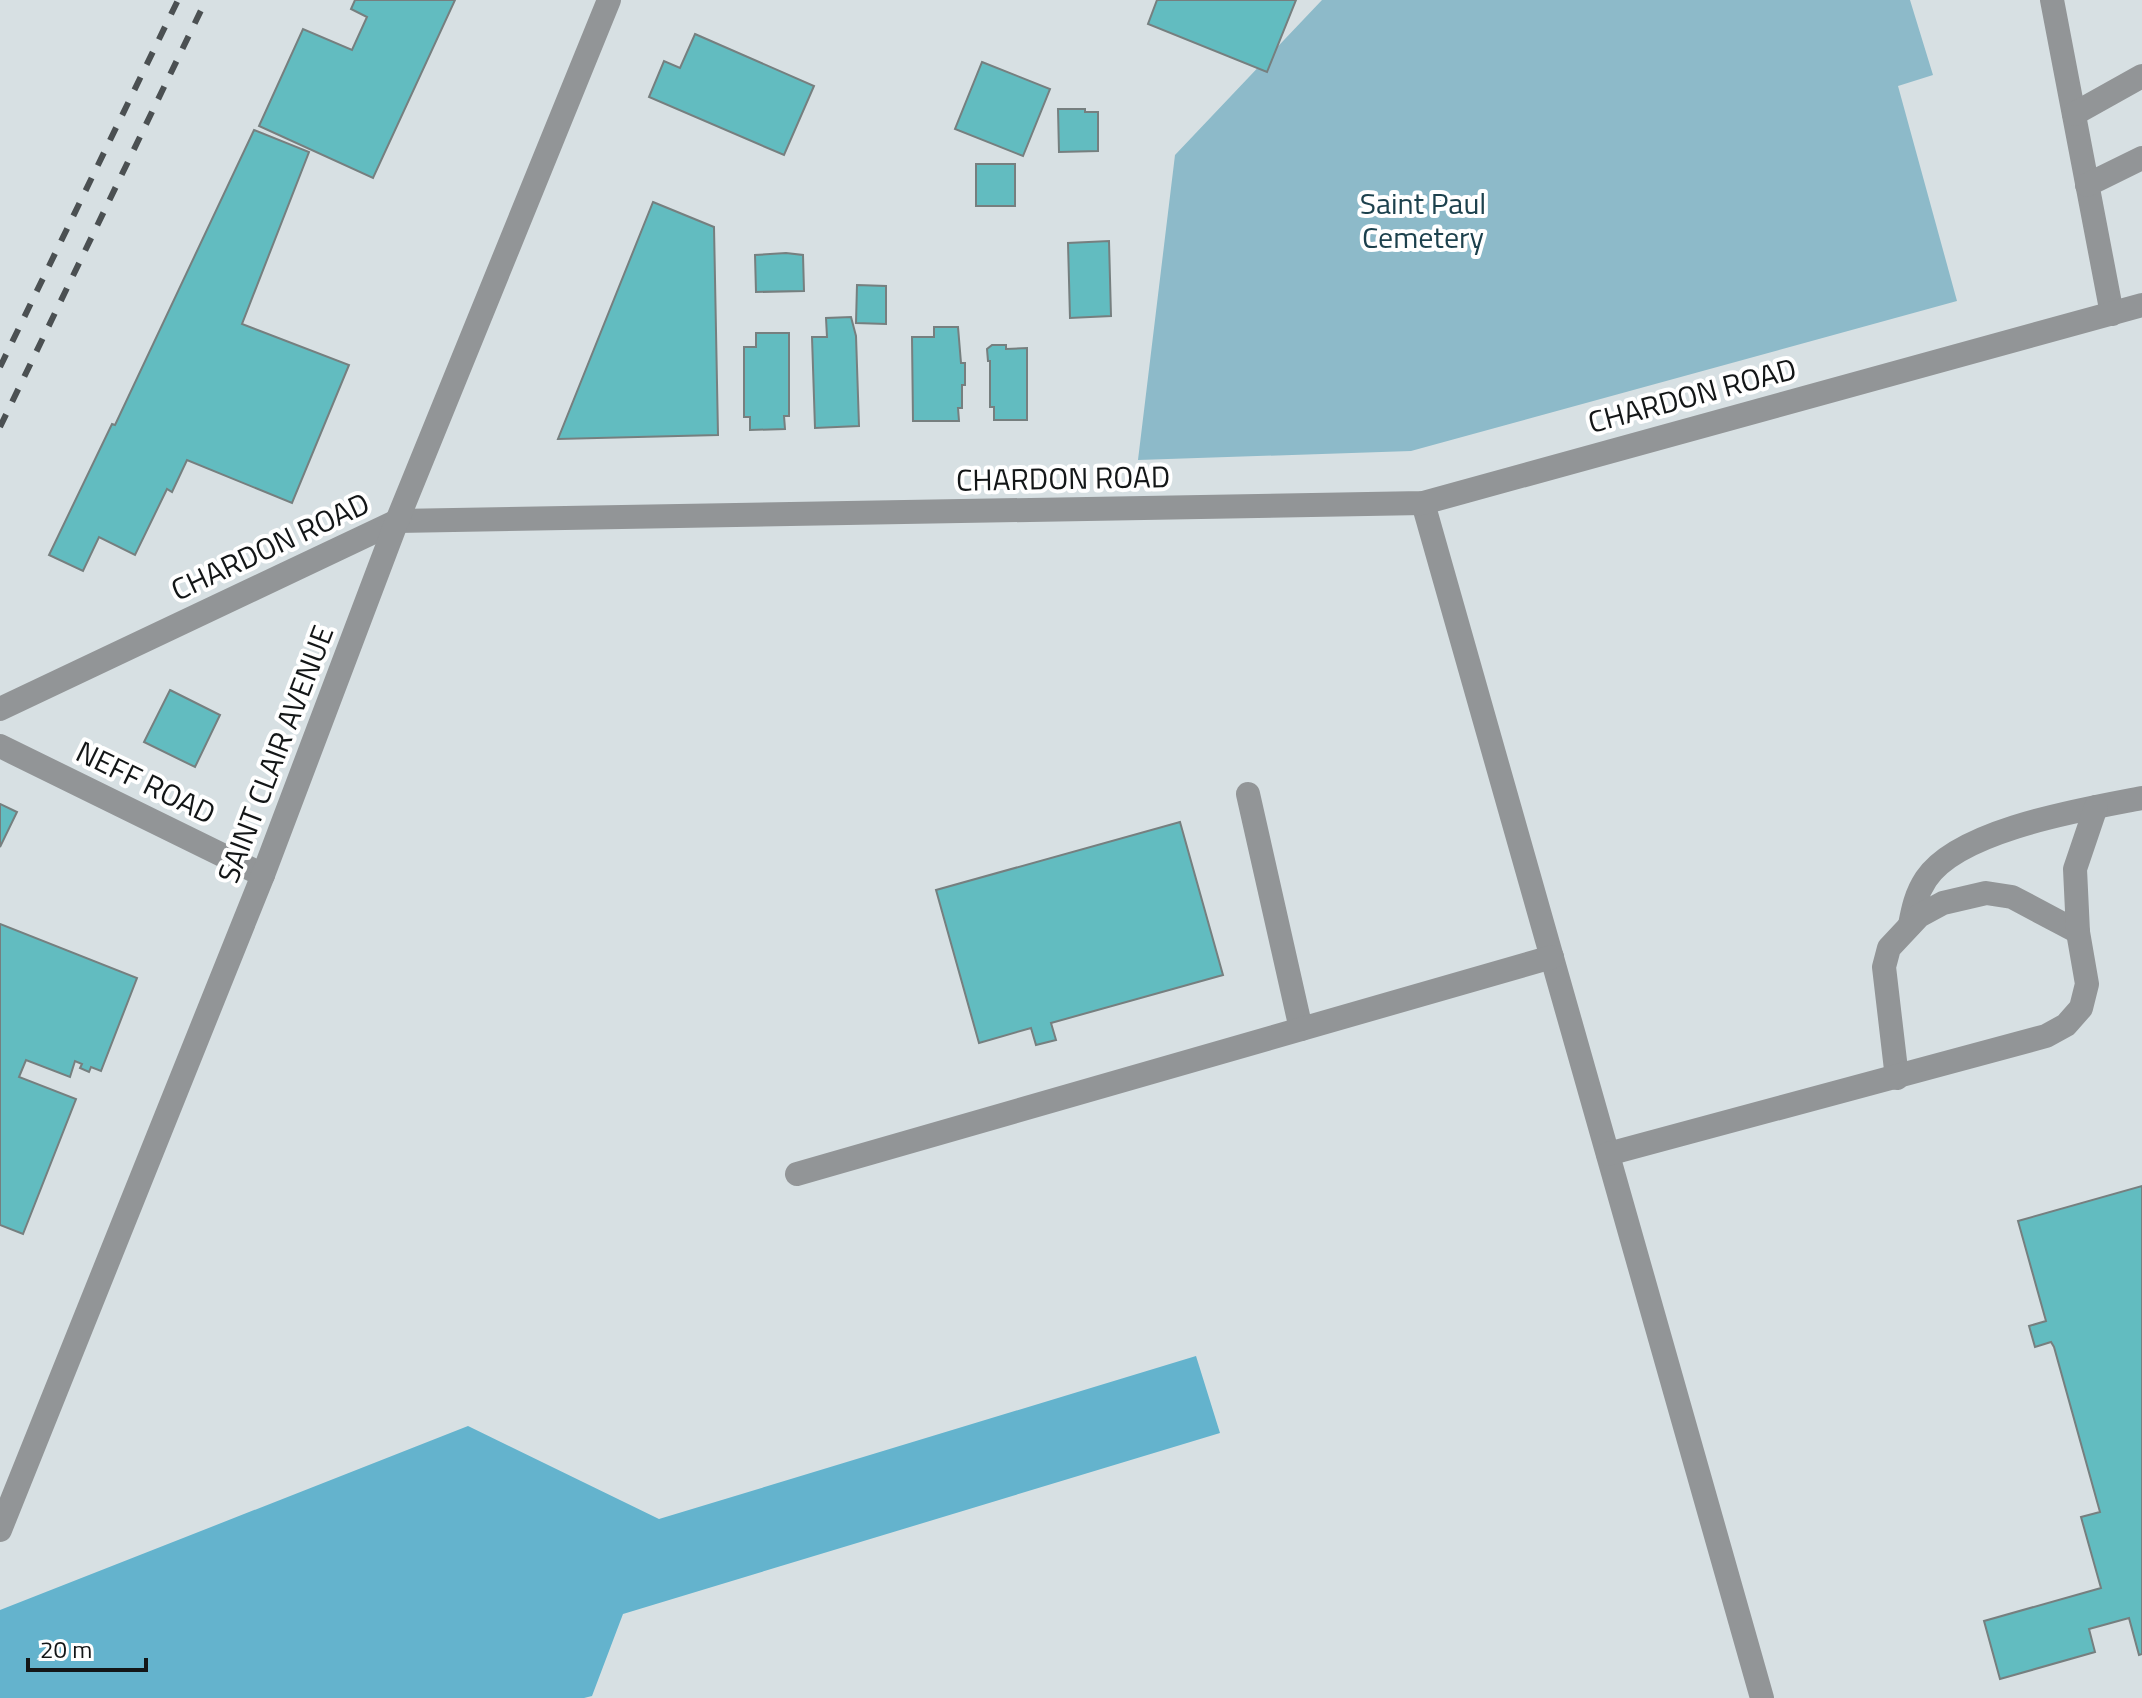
<svg xmlns="http://www.w3.org/2000/svg" width="2142" height="1698" font-family="'Titillium Web',sans-serif">
  <style>
    .green { fill: #8dbac9 }
    .forest { fill: #64b3cd }
    .building { fill: #62bcc0; stroke: #767f7f; stroke-width: 2 }
    .lines { fill: none; stroke-linecap: round; stroke-linejoin: round }
    .minor { stroke: #929597; stroke-width: 24 }
    .rail { stroke: #4b5052; stroke-width: 6; stroke-dasharray: 14 14; stroke-linecap: butt }
    .labels { text-anchor: middle; dominant-baseline: central; stroke-width: 8; stroke-linejoin: round; paint-order: stroke }
    .park-label { font-size: 30px; fill: #1c414d; stroke: #fff }
    .street-label { font-size: 30px; fill: #131617; stroke: #fff }
  </style>
  <rect width="100%" height="100%" fill="#d7e0e3"/>
  <!-- green -->
  <path class="green" d="M1322,0h588l23,75 -35,11 59,215 -546,150 -273,9 37,-305z"/>
  <!-- forest -->
  <path class="forest" d="M1196,1356l24,77 -597,181 -31,82 -8,2h-584v-88l468,-184 191,93z"/>
  <!-- building -->
  <g class="building">
    <path d="M355,0h100l-82,178 -114,-52 44,-97 49,21 15,-33 -16,-8z"/>
    <path d="M1157,0h139l-29,72 -119,-48z"/>
    <path d="M695,34l119,52 -30,69 -135,-58 15,-36 16,7z"/>
    <path d="M982,62l68,27 -27,67 -68,-27z"/>
    <path d="M1058,109h27v3h13v39l-39,1z"/>
    <path d="M254,130l55,22 -67,172 107,41 -57,138 -105,-43 -15,32 -5,-3 -32,66 -36,-18 -16,34 -34,-16 63,-131 3,1z"/>
    <rect x="976" y="164" width="39" height="42"/>
    <path d="M653,202l61,25 4,208 -160,4z"/>
    <path d="M1109,241l2,75 -41,2 -2,-75z"/>
    <path d="M786,253l17,2 1,36 -48,1 -1,-37z"/>
    <path d="M857,285l29,1v38l-30,-1z"/>
    <path d="M851,317l5,19 3,90 -44,2 -3,-91h15l-1,-19z"/>
    <path d="M934,327h24l3,36h4v22h-3v23h-4l1,13h-46l-1,-84h22z"/>
    <path d="M756,333h33v83h-5l1,13 -35,1v-13h-6v-70h12z"/>
    <path d="M992,345h14v4l21,-1v72h-33v-13h-4v-46h-2l-1,-12z"/>
    <path d="M170,690l50,25 -25,52 -51,-25z"/>
    <path d="M0,804l17,8 -17,35z"/>
    <path d="M1180,822l43,153 -172,48 5,17 -20,5 -5,-17 -52,15 -43,-153z"/>
    <path d="M0,924l137,54 -36,93 -10,-4 -2,5 -9,-4 2,-4 -7,-3 -5,16 -44,-17 -7,17 57,22 -53,135 -23,-9z"/>
    <path d="M2142,1186v468l-3,1 -10,-37 -40,11 6,23 -95,27 -16,-58 117,-33 -20,-71 19,-5 -46,-165 -3,-5 -16,5 -6,-21 17,-5 -28,-100z"/>
  </g>
  <g class="lines">
    <!-- minor -->
    <g class="minor">
      <path d="M2052,0l60,314"/>
      <path d="M2074,114l68,-38"/>
      <path d="M2087,185l55,-27"/>
      <path d="M1423,503l339,1195"/>
      <path d="M0,709l397,-188 1026,-18 719,-198"/>
      <path d="M0,746l263,129"/>
      <path d="M1248,794l53,235"/>
      <path d="M1910,925c3,-16 6,-31 16,-46 33,-50 160,-70 216,-81"/>
      <path d="M1897,1078l-13,-111 5,-19 30,-32 24,-13 43,-10 26,4 66,35"/>
      <path d="M1608,1154l438,-118 20,-11 15,-17 6,-24 -9,-52 -3,-63 21,-62"/>
      <path d="M797,1174l755,-217"/>
      <path d="M0,1530l263,-655 134,-354 212,-521"/>
    </g>
    <!-- rail -->
    <g class="rail">
      <path d="M0,367l178,-367"/>
      <path d="M0,427l206,-427"/>
    </g>
  </g>
  <g class="labels">
    <!-- park labels -->
    <g class="park-label">
      <text x="1423" y="203">Saint Paul<tspan x="1423" dy="34">Cemetery</tspan></text>
    </g>
    <!-- street labels -->
    <g class="street-label">
      <text transform="translate(1692 395) rotate(-15)">CHARDON ROAD</text>
      <text transform="translate(1063 478) rotate(-1)">CHARDON ROAD</text>
      <text transform="translate(270 546) rotate(-25)">CHARDON ROAD</text>
      <text transform="translate(275 754) rotate(-69)">SAINT CLAIR AVENUE</text>
      <text transform="translate(146 782) rotate(26)">NEFF ROAD</text>
    </g>
  </g>
  <!-- scale -->
  <path d="M28 1658v12h118v-12" fill="none" stroke="#131617" stroke-width="4"/>
  <text x="40" y="1658" font-size="24" fill="#131617" stroke="#ffffff" stroke-width="6" paint-order="stroke">20 m</text>
</svg>
